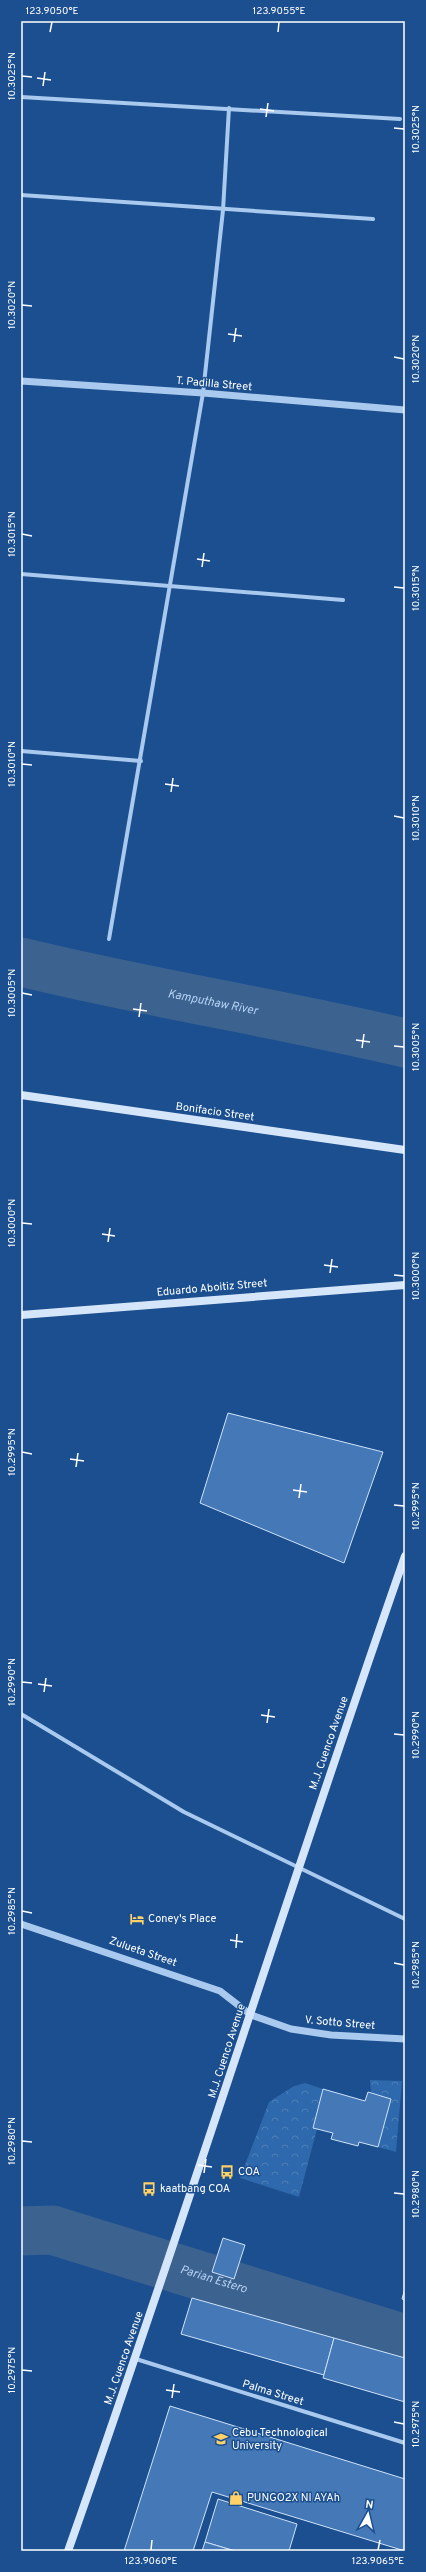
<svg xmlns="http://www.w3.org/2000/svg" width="426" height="2572" font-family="Overpass,sans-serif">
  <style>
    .forest { fill: url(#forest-crowns) }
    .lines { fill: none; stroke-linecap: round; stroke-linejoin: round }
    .river { stroke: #3c6290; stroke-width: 49 }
    .building { fill: #4478b7; stroke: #cfe3fa }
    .minor { stroke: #a9c9ee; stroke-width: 4 }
    .tertiary { stroke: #a9c9ee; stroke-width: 7 }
    .secondary { stroke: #d6e6fa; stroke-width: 8 }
    .ticks { fill: none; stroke: #fff; stroke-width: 1.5 }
    .labels { text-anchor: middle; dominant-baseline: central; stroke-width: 3; stroke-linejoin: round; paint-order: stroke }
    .street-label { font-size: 11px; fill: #fff; stroke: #1b4f8f }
    .poi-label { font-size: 11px; fill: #fff; stroke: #1b4f8f; text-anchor: start }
    .water-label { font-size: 12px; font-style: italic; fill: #b5d3f5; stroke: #1b4f8f }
    .neatline { fill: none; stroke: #fff; stroke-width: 1.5 }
    .ticks-label { font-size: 10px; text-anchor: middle; fill: #fff }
  </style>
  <defs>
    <pattern id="forest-crowns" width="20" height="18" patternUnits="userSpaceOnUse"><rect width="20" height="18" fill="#2e69ad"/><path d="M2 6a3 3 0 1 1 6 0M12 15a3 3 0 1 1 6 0" fill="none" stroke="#4d80b9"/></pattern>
  </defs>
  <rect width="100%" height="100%" fill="#1b4f8f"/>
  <!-- forest -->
  <g class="forest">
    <path d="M370,2080l32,1 -6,71 -18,-5 13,-48 -20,-6z"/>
    <path d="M305,2083l18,6 -10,39 4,1 -18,68 -59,-19 29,-76 25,-16z"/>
    <path d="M204,2270l201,61v27l-213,-60z"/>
  </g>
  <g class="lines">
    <!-- river -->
    <g class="river">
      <path id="s1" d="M21,962c127,31 257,51 384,81"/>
      <path id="s2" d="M21,2231l31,-1 353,109"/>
    </g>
  </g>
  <!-- building -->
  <g class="building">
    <path d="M228,1413l155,39 -39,111 -144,-60z"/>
    <path d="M323,2089l42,12 3,-9 23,7 -13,48 -19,-5 -1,4 -27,-7 2,-6 -20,-5z"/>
    <path d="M223,2238l22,7 -11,34 -22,-7z"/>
    <path d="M405,2288v12l-3,-1z"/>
    <path d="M192,2298l142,40 -10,37 -143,-41z"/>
    <path d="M334,2338l71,20v44l-82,-24z"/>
    <path d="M170,2406l235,73v72l-193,-59 -19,59h-69z"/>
    <path d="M218,2499l79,25 -8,27h-54l-30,-9z"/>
    <path d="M205,2542l30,9h-33z"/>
  </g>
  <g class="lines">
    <!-- minor -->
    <g class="minor">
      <path d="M21,97l379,22"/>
      <path d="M21,195l352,24"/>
      <path d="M21,574l322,26"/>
      <path d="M21,751l120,10"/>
      <path d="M109,939l94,-546 20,-183 6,-102"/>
      <path d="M21,1714l163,98 221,107"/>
      <path d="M136,2359l269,84"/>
    </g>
    <!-- tertiary -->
    <g class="tertiary">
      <path d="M21,381l182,12 202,17"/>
      <path d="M21,1924l199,67 31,24 40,14 40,6 74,4"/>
    </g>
    <!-- secondary -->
    <g class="secondary">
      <path d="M21,1095l384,55"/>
      <path d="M21,1315l384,-30"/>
      <path d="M68,2551c117,-330 221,-664 337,-995"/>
    </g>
  </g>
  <!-- ticks -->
  <path class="ticks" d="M50,32l2,-10M278,32l1,-10M22,76l10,1M37,78l14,2M43,86l2,-14M260,109l14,2M266,117l2,-14M394,128l10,1M22,305l10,1M228,334l14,2M234,342l2,-14M394,357l10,2M22,534l10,2M197,559l13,2M202,567l2,-14M394,587l10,1M22,764l10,1M165,784l14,2M171,792l2,-14M394,816l10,2M22,993l10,2M133,1009l14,2M139,1017l2,-14M356,1040l14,2M394,1046l10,1M362,1048l2,-14M22,1223l10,1M102,1234l13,2M108,1242l2,-14M324,1265l14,2M330,1273l2,-14M394,1275l10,1M22,1452l10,2M70,1459l14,2M76,1467l2,-14M293,1490l14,2M299,1498l2,-14M394,1505l10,1M22,1682l10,1M38,1684l14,2M44,1692l2,-14M261,1715l14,2M267,1723l2,-14M394,1734l10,1M22,1911l10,2M230,1940l13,2M236,1948l1,-14M394,1963l10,2M22,2141l10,1M198,2165l14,2M204,2173l2,-14M394,2193l10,1M22,2370l10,1M166,2390l14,2M172,2398l2,-14M394,2422l10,2M151,2550l1,-10M378,2550l2,-10"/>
  <!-- icons -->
  <defs>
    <symbol id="hotel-bare" viewBox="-9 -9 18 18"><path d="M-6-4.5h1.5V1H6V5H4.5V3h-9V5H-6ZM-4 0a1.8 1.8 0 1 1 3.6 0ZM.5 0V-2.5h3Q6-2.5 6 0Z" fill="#ffd166" stroke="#1b4f8f" stroke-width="2.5" paint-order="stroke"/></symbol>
    <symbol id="bus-bare" viewBox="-9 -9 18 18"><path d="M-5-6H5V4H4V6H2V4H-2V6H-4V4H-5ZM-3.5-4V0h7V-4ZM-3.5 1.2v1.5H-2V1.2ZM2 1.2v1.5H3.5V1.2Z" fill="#ffd166" stroke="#1b4f8f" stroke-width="2.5" paint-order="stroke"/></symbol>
    <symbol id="university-bare" viewBox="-9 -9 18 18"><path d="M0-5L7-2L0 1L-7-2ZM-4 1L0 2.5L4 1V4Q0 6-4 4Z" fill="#ffd166" stroke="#1b4f8f" stroke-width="2.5" paint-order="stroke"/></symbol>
    <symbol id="shop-bare" viewBox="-9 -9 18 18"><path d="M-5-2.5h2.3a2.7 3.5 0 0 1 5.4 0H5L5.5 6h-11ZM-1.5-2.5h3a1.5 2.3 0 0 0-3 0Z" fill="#ffd166" stroke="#1b4f8f" stroke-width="2.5" paint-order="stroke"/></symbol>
  </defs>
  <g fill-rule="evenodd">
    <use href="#hotel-bare" x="127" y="1909" width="20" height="20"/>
    <use href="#bus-bare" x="217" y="2162" width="20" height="20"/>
    <use href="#bus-bare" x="139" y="2179" width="20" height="20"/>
    <use href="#university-bare" x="211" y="2429" width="20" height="20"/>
    <use href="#shop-bare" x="226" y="2488" width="20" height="20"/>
  </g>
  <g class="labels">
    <!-- street labels -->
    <g class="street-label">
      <text transform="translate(214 384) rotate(5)">T. Padilla Street</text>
      <text transform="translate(215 1112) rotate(8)">Bonifacio Street</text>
      <text transform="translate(212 1288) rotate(-5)">Eduardo Aboitiz Street</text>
      <text transform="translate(329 1743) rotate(-71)">M.J. Cuenco Avenue</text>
      <text transform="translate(143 1952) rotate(19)">Zulueta Street</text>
      <text transform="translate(340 2023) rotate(5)">V. Sotto Street</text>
      <text transform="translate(227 2051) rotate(-72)">M.J. Cuenco Avenue</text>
      <text transform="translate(124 2358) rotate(-71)">M.J. Cuenco Avenue</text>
      <text transform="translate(273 2393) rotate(17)">Palma Street</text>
    </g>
    <!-- poi labels -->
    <g class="poi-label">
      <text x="148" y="1919">Coney's Place</text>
      <text x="238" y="2172">COA</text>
      <text x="160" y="2189">kaatbang COA</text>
      <text x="232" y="2433">Cebu Technological<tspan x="232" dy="13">University</tspan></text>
      <text x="247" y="2498">PUNGO2X NI AYAh</text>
    </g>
    <!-- water labels -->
    <g class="water-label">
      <text stroke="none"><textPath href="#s1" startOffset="196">Kamputhaw River</textPath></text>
      <text stroke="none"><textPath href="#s2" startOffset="200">Parian Estero</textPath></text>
    </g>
  </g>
  <!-- border -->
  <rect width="426" height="2572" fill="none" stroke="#1b4f8f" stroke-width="44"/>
  <!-- north arrow -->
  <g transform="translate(368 2514) rotate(8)" stroke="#1b4f8f" stroke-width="3" paint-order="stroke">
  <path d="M0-3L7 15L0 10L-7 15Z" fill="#ffffff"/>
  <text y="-6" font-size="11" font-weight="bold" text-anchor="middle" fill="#ffffff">N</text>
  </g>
  <rect x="22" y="22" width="382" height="2528" class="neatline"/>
  <g class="ticks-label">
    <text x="52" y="14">123.9050°E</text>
    <text x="279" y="14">123.9055°E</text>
    <text transform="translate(11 76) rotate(-90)" y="4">10.3025°N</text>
    <text transform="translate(415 129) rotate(-90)" y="4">10.3025°N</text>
    <text transform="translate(11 305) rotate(-90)" y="4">10.3020°N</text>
    <text transform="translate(415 359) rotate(-90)" y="4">10.3020°N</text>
    <text transform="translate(11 534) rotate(-90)" y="4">10.3015°N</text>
    <text transform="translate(415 588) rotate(-90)" y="4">10.3015°N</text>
    <text transform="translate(11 764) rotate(-90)" y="4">10.3010°N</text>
    <text transform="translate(415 818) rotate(-90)" y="4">10.3010°N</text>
    <text transform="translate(11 993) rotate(-90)" y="4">10.3005°N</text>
    <text transform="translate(415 1047) rotate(-90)" y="4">10.3005°N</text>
    <text transform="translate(11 1223) rotate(-90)" y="4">10.3000°N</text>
    <text transform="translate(415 1276) rotate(-90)" y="4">10.3000°N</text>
    <text transform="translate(11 1452) rotate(-90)" y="4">10.2995°N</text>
    <text transform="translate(415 1506) rotate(-90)" y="4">10.2995°N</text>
    <text transform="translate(11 1682) rotate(-90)" y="4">10.2990°N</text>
    <text transform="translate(415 1735) rotate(-90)" y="4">10.2990°N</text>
    <text transform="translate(11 1911) rotate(-90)" y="4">10.2985°N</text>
    <text transform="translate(415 1965) rotate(-90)" y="4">10.2985°N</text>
    <text transform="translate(11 2141) rotate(-90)" y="4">10.2980°N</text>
    <text transform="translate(415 2194) rotate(-90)" y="4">10.2980°N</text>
    <text transform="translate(11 2370) rotate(-90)" y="4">10.2975°N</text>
    <text transform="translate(415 2424) rotate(-90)" y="4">10.2975°N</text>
    <text x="151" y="2564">123.9060°E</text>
    <text x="378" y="2564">123.9065°E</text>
  </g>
</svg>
